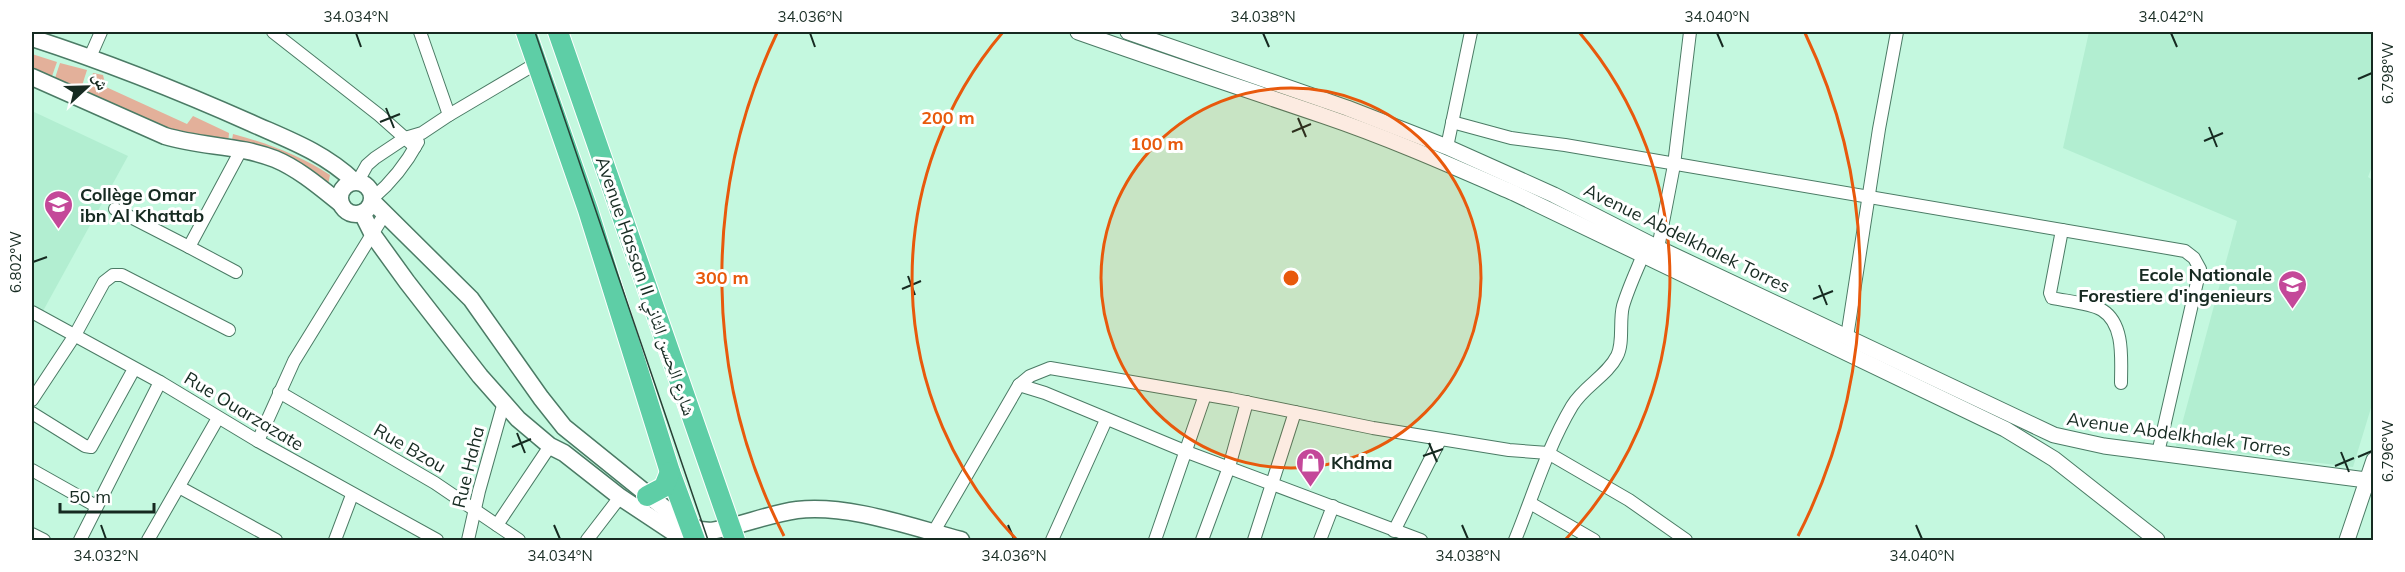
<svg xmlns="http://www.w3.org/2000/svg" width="2405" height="572" font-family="Mulish,'Noto Naskh Arabic',sans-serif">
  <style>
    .built { fill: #b2eed1 }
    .green { fill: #e3b09a }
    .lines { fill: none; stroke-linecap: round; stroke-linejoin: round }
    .minor-casing { stroke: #4b7b65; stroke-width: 14 }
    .tertiary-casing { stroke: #4b7b65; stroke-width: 17 }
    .secondary-casing { stroke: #4b7b65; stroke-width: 19 }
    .trunk-casing { stroke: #fff; stroke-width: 22 }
    .minor { stroke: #fff; stroke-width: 12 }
    .tertiary { stroke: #fff; stroke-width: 15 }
    .secondary { stroke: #fff; stroke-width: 16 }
    .trunk { stroke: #5ecea6; stroke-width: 20 }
    .tram { stroke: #283f35; stroke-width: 1.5 }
    .ticks { fill: none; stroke: #162a21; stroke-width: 2 }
    .ring { fill: none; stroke: #e8590c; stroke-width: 3 }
    .labels { text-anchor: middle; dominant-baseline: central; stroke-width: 6; stroke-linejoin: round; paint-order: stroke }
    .poi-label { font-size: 18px; font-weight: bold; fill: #162a21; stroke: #fff; text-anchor: start }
    .street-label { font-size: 18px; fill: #162a21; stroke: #fff }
    .centre { fill: #e8590c; stroke: #fff; stroke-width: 3 }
    .ring-label { font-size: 18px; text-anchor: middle; font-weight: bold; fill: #e8590c; stroke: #fff; stroke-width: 6; stroke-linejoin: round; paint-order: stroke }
    .neatline { fill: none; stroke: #162a21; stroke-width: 2 }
    .ticks-label { font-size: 15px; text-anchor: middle; fill: #162a21 }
  </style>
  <rect width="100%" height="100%" fill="#c4f8df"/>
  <!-- built -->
  <g class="built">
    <path d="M2089,32h284l1,129 -6,16 6,4v217l-21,69 -177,-21 61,-225 -174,-73z"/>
    <path d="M32,111l96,45 -85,155 -11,-7z"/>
  </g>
  <!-- green -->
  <g class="green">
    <path d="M32,54l25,8 -6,17 -19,-8z"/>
    <path d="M60,63l27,7 -7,22 -26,-11z"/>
    <path d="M93,73l10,2 3,12 81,37 6,-8 36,17 -1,12 -43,-6 -99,-45z"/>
    <path d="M233,134c34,9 68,22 97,41l-2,10 -97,-39z"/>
  </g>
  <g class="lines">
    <defs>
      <g id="minor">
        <path d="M273,32l106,83 36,32"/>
        <path d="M420,32l29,83"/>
        <path d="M90,57l11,-25"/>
        <path d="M1452,122l59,16 54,7 620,106 9,7 6,11 -42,184"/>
        <path d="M1447,147l24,-115"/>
        <path d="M358,181l9,-16 8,-7 30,-20 17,-5 27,-18 88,-52"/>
        <path d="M373,198c19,-16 33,-34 45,-56"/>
        <path d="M115,209l74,38"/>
        <path d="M2062,230l-12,63 2,5c13,3 39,5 50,12 23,14 19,50 19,73"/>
        <path d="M1658,248l16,-83 16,-133"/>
        <path d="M236,272l-47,-25 52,-97"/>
        <path d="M32,312l128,70 98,59 179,99"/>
        <path d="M1847,337l32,-208 18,-97"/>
        <path d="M1019,385l26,8 142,59 234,88"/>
        <path d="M279,392l156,91 84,57"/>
        <path d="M32,400l43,-65 29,-53 9,-7h9l107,55"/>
        <path d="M32,413l53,33 6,1 43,-78"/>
        <path d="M258,441l36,-80 90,-146"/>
        <path d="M32,470l64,36"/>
        <path d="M179,487l97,53"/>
        <path d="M1530,503l64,37"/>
        <path d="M497,525l53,-79"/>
        <path d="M1394,531l46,-91"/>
        <path d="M32,534l12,6"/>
        <path d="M80,540l80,-158"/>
        <path d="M148,540l70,-122"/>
        <path d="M335,540l17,-45"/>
        <path d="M468,540l11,-49 25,-89"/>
        <path d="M587,540l33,-43"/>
        <path d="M930,540l3,-7 86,-148 11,-9 20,-8 181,31 142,29 136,22 39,3 81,47 57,40"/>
        <path d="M1052,540l54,-120"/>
        <path d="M1155,540l50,-145"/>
        <path d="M1202,540l27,-73 18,-65"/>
        <path d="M1254,540l41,-128"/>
        <path d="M1320,540l13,-34"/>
        <path d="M1515,540c18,-44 32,-92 57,-134 12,-20 35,-30 45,-50 7,-13 2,-35 6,-50 5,-17 13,-34 20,-51"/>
      </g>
      <g id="tertiary">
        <path d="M1078,32c82,29 164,56 246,84 65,22 128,50 190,77l491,236 49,30 103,81"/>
        <path d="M1128,32l219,76 100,39 107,48 104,53 396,187 50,11 270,35"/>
        <path d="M2347,540l27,-80"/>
      </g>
      <g id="secondary">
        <path d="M32,38c74,24 147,53 219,85 38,17 72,29 103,58"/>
        <path d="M32,77l133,59c36,11 75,9 110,23 24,10 46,29 66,45"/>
        <circle cx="356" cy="198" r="16"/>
        <path d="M372,201l99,98 70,99 23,29 104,84 21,14 11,5 11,1c30,-5 57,-17 86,-21 52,-6 114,17 164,30"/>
        <path d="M362,213l11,22 34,47 73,94 38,43 32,27 14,7 56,44 65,43"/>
      </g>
      <g id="trunk">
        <path d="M526,32l62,178 82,262 25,68"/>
        <path d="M558,32l177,508"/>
        <path d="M647,496l17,-9 6,-15"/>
      </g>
    </defs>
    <!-- minor casing -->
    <use href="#minor" class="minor-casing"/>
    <!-- tertiary casing -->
    <use href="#tertiary" class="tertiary-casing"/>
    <!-- secondary casing -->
    <use href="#secondary" class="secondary-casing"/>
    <!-- trunk casing -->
    <use href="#trunk" class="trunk-casing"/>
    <!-- minor -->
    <use href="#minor" class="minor"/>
    <!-- tertiary -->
    <use href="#tertiary" class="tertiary"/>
    <!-- secondary -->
    <use href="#secondary" class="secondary"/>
    <!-- trunk -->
    <use href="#trunk" class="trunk"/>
    <!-- tram -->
    <path class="tram" d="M535,32l173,508"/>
  </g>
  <!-- ticks -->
  <path class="ticks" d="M356,33l5,14M810,33l5,14M1263,33l6,14M1717,33l6,14M2171,33l6,14M2358,79l14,-6M386,108l8,20M1298,118l8,19M380,122l20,-8M2209,127l8,20M1292,132l19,-8M2204,141l19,-8M33,262l14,-5M908,276l7,19M1819,285l8,20M902,289l19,-8M1813,299l20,-8M517,433l8,20M1429,443l8,19M512,447l19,-8M2341,452l8,20M1423,456l20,-7M2358,457l14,-6M2335,466l19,-8M101,525l5,14M554,525l6,14M1008,525l6,14M1462,525l6,14M1916,525l6,14"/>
  <!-- distance rings -->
  <circle cx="1291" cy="278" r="190" fill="#e8590c" fill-opacity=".12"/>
  <g class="ring">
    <circle cx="1291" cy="278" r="190"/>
    <path d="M1016 539A379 379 0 0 1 1003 32M1579 32A379 379 0 0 1 1566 539"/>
    <path d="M784 536A569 569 0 0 1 777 33M1805 33A569 569 0 0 1 1798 536"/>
  </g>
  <!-- icons -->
  <defs>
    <symbol id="school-pin" viewBox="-11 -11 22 30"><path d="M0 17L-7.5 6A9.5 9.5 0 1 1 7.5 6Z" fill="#c44899" stroke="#fff"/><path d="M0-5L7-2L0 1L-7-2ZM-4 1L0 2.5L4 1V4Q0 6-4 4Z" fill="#fff"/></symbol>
    <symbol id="university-pin" viewBox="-11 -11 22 30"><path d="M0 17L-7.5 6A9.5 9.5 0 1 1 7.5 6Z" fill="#c44899" stroke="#fff"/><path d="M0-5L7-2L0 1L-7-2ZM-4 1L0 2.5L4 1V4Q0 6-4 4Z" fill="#fff"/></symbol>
    <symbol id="shop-pin" viewBox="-11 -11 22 30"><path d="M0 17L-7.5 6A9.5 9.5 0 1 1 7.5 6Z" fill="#c44899" stroke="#fff"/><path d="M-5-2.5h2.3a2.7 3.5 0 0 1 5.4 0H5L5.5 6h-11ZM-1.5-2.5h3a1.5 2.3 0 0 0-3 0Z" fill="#fff"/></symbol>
  </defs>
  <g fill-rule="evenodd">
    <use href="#school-pin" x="42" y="188" width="33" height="45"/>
    <use href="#university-pin" x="2276" y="268" width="33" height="45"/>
    <use href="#shop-pin" x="1294" y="446" width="33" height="45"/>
  </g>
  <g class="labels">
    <!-- poi labels -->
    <g class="poi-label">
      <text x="80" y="194">Collège Omar<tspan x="80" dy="21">ibn Al Khattab</tspan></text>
      <text x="2272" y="274" text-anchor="end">Ecole Nationale<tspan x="2272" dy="21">Forestiere d'ingenieurs</tspan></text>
      <text x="1331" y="462">Khdma</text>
    </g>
    <!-- street labels -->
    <g class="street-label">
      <text transform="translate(1687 238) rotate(26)">Avenue Abdelkhalek Torres</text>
      <text transform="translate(646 286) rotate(71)">Avenue Hassan II شارع الحسن الثاني</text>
      <text transform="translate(244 411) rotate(31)">Rue Ouarzazate</text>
      <text transform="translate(2179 434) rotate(8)">Avenue Abdelkhalek Torres</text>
      <text transform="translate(410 448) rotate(30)">Rue Bzou</text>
      <text transform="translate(468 467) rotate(-76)">Rue Haha</text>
    </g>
  </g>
  <circle cx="1291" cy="278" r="9" class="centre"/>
  <g class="ring-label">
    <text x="948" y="124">200 m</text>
    <text x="1157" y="150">100 m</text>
    <text x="722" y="284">300 m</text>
  </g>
  <!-- border -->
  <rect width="2405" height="572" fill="none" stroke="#ffffff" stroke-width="66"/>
  <!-- north arrow -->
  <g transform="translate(87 87) rotate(68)" stroke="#ffffff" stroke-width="4.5" paint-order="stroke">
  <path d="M0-4.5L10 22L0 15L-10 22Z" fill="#162a21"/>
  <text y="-9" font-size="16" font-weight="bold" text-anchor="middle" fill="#162a21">ش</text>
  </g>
  <!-- scale -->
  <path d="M60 503v9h94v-9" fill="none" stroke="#162a21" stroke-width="3"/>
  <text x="69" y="503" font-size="18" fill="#162a21" stroke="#ffffff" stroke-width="4.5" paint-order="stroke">50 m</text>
  <rect x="33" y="33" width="2339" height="506" class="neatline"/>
  <g class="ticks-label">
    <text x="356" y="22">34.034°N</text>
    <text x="810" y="22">34.036°N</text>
    <text x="1263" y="22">34.038°N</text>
    <text x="1717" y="22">34.040°N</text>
    <text x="2171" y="22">34.042°N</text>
    <text transform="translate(2388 73) rotate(-90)" y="5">6.798°W</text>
    <text transform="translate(16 262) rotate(-90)" y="5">6.802°W</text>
    <text transform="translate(2388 451) rotate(-90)" y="5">6.796°W</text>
    <text x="106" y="561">34.032°N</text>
    <text x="560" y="561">34.034°N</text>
    <text x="1014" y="561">34.036°N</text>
    <text x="1468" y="561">34.038°N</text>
    <text x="1922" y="561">34.040°N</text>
  </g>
</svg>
